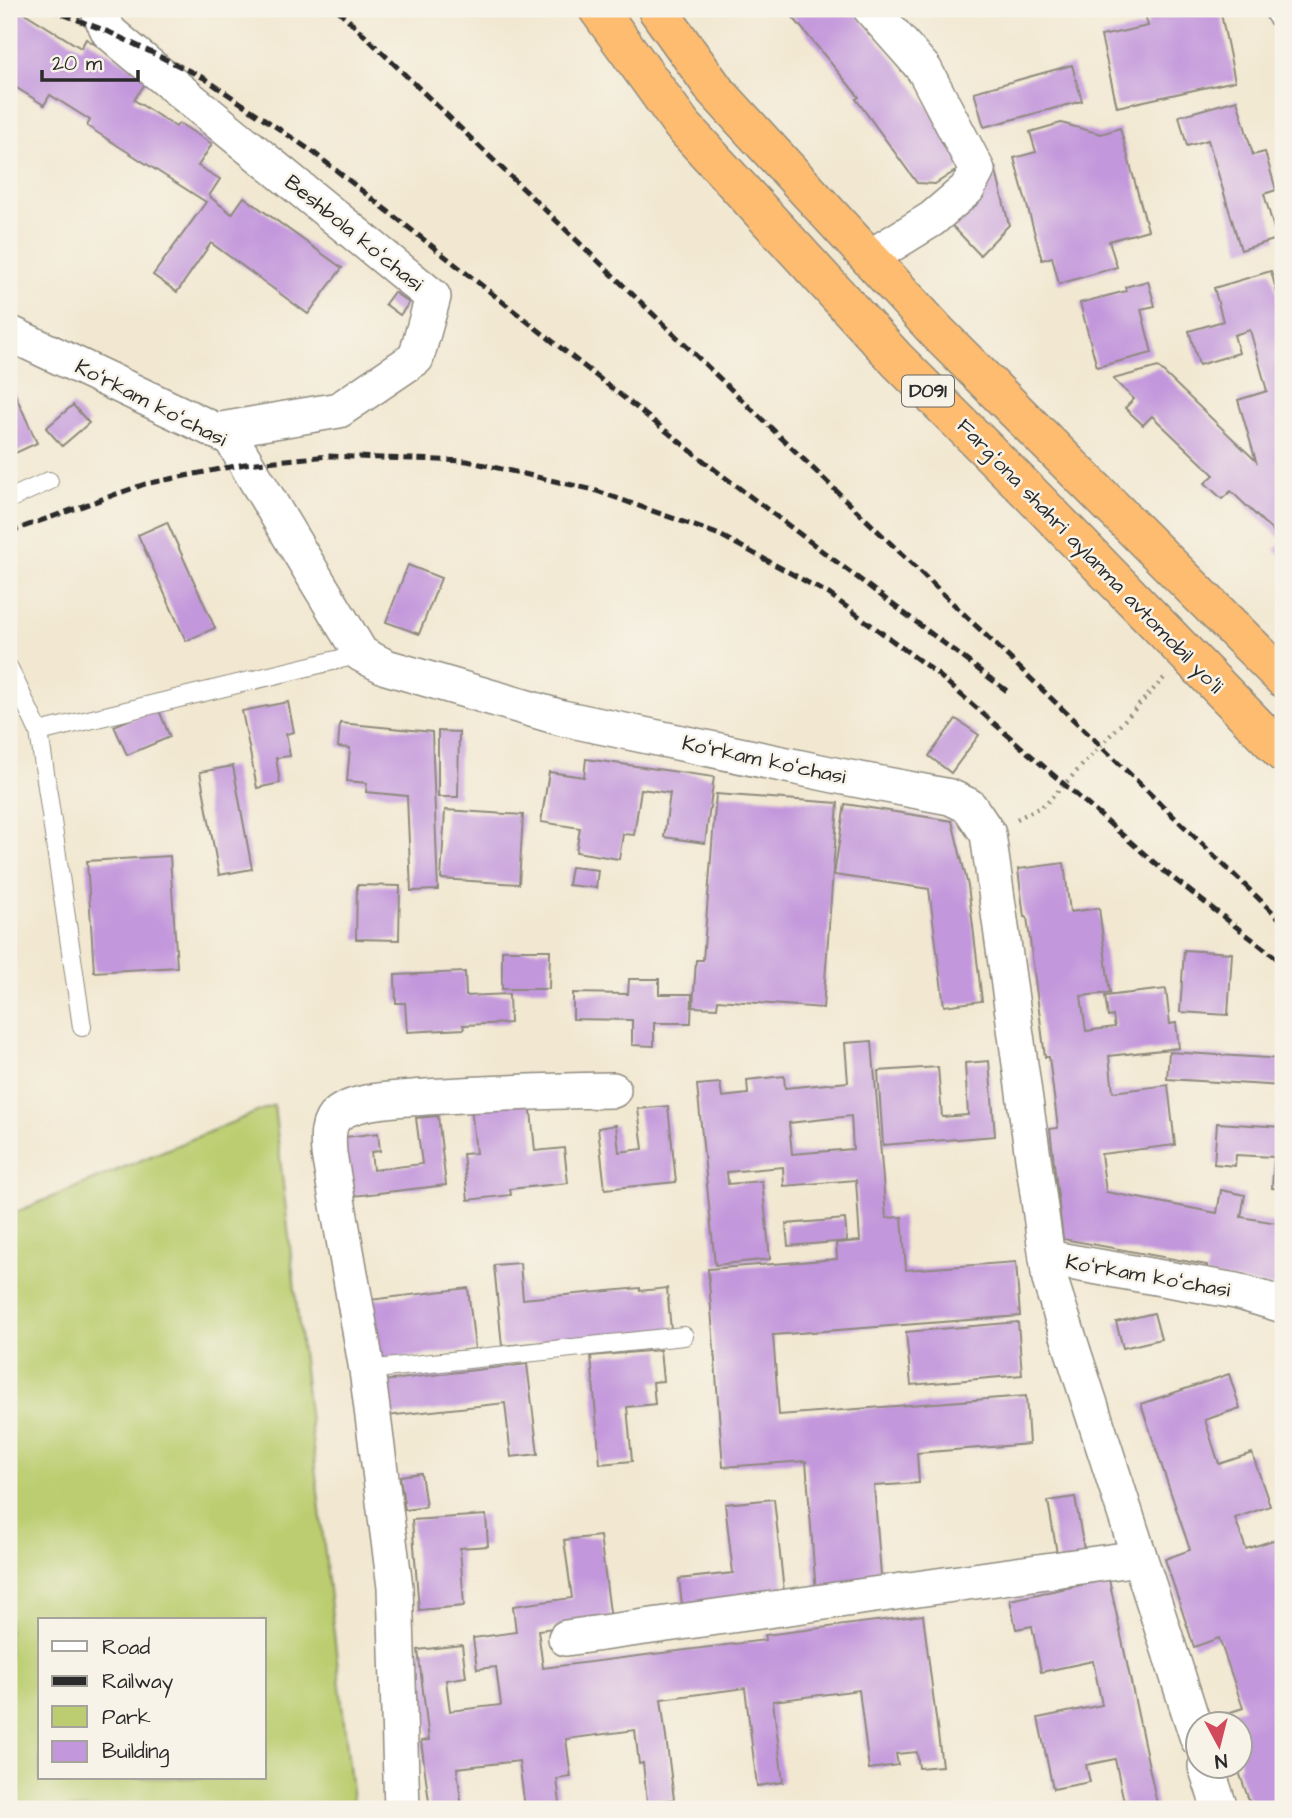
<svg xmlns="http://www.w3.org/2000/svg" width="1292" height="1818" font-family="'Architects Daughter',sans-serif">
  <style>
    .green { fill: #bbcd70; stroke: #737c4e; stroke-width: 2; fill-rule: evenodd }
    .building { fill: #c397dc; fill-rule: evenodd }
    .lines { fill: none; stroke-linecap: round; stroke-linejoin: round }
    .service-casing { stroke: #8e8a7e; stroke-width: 20 }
    .minor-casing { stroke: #8e8a7e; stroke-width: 38 }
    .trunk-casing { stroke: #8e8a7e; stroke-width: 41 }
    .path { stroke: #8e8a7e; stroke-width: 4.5; stroke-dasharray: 2 5; stroke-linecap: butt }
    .service { stroke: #fff; stroke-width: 18 }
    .minor { stroke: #fff; stroke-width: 35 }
    .trunk { stroke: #fdbc6f; stroke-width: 38 }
    .rail { stroke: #2b2b2b; stroke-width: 5; stroke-dasharray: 10 5; stroke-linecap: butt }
    .labels { text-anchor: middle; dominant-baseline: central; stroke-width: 5; stroke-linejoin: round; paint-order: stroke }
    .shield { fill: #f7f3e8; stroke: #686764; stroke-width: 2 }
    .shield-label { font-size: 19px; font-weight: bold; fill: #2b2b2b }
    .street-label { font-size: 21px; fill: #2b2b2b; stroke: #f7f3e8 }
  </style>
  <rect width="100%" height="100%" fill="#f7f3e8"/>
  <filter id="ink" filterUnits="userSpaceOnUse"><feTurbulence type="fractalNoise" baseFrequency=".0143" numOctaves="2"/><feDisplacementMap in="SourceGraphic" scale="14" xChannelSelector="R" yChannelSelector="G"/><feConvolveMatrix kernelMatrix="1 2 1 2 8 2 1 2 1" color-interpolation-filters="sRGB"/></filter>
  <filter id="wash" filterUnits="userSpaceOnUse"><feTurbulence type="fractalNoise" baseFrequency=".00686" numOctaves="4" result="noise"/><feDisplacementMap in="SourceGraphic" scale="28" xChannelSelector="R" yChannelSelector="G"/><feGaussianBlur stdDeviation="1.57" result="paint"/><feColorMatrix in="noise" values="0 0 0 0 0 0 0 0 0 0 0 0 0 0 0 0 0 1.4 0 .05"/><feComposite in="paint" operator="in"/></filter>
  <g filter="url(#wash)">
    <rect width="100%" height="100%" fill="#f2e8d1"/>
    <!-- green -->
    <path class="green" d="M274,1105l80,704h-345v-594zM40,1620h224v158h-224z"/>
    <g id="blocks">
      <!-- building -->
      <g class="building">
        <path d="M9,9h9l63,39 5,-9 63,39 -15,22 42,27 3,-4 33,21 -14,22 22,13 -11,17 23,18 12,-17 98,71 -34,46 -97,-71 -34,49 -24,-17 53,-73 -119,-76 3,-6 -40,-25 -6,10 -35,-22z"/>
        <path d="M786,9h57l2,2 7,-2 46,56 71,97 -34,22 -18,-1 -61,-84 3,-2z"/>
        <path d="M1144,9h76l15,72 -118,26 -16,-71 47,-10z"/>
        <path d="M1072,65l10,36 -98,26 -10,-35z"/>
        <path d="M1237,100l16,55 12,-3 11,38 -12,4 13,45 -36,11 -33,-110 -21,6 -8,-30z"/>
        <path d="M1061,123l40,11 19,-6 28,102 -39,11 8,26 -58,17 -7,-27 -10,3 -28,-102 22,-6 -6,-20z"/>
        <path d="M995,167l14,58 -29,30 -37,-39z"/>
        <path d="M1271,271l10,37 2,-1v251l-8,-8 8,-9 -52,-50 -9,8 -17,-16 9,-8 -62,-59 -9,9 -18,-17 9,-9 -21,-20 45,-12 98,94 -18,-61 29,-9 -17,-61 -16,5 5,18 -40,12 -10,-34 34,-10 -9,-33z"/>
        <path d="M1148,281l7,25 -14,3 11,44 -55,14 -17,-64 46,-12 -1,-4z"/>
        <path d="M394,292l15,11 -9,12 -15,-11z"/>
        <path d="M9,385h2l26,58 -28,13z"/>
        <path d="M73,405l16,18 -27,23 -16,-18z"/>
        <path d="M167,522l48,106 -29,13 -48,-106z"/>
        <path d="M408,565l33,13 -22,56 -33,-12z"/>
        <path d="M288,702l6,30 -8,2 4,22 -14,2 4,25 -23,5 -15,-77z"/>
        <path d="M158,708l12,29 -43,18 -13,-29z"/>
        <path d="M956,719l23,16 -28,38 -22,-17z"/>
        <path d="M340,723l92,9 6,158 -27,1 -4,-95 -41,-4 1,-9 -20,-2 3,-33 -12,-1z"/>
        <path d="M438,731l21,1 -1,65h-20z"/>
        <path d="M586,759l128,18 -9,66 -41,-6 6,-44 -29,-4 -7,46 -11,-1 -4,25 -43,-7 4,-24 -39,-6 8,-50 35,5z"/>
        <path d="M233,766l19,103 -33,6 -19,-103z"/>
        <path d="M716,794l122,9 -15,205 -105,-8 -1,8 -24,-1 3,-47h7z"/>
        <path d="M845,804l107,17 16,65 14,115 -38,5 -15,-117 -95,-14z"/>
        <path d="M445,810l78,5 -4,69 -78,-5z"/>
        <path d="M170,856l7,111 -83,5 -7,-111z"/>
        <path d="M1064,863l6,49 29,-4 11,85 -29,3 5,35 29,-4 -2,-11 -5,1 -3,-21 61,-7 4,35 6,-1 3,25 -70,8 4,36 55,-7 7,60 -74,9 5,38 111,21 4,-23 24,5 -4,22 42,7v65l-77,-14 1,-10 -144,-26 -13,-110 8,-1 -9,-71h-4l-18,-140h-3l-6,-48z"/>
        <path d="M571,867l27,3 -2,18 -28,-3z"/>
        <path d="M357,885l43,1 -1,54 -43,-1z"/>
        <path d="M502,950h48l-1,39h-47z"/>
        <path d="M1184,950l48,3 -4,62 -48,-3z"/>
        <path d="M465,972l1,24 43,-2 1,29 -47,2 1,4 -57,3 -2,-29h-9l-1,-28z"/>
        <path d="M629,979h30v15h33l-1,29h-37v23l-22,-1v-25l-59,-1v-26l55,1z"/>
        <path d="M872,1041l14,177 16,-1 4,53 110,-8 4,54 -247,19 6,80 247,-19 3,48 -112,9 2,30 -45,3 8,102 -66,5 -10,-132 -83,6 -15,-198 129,-10 -1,-16 24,-2 -4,-61 -72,6 -1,-19 -56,5 1,12 34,-3 8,78 -55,6 -18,-180 23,-2 2,14 26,-3 -1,-14 37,-4 1,12 63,-6 -3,-39zM851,1116l2,33 -61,5 -3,-31z"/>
        <path d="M1169,1052l114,7v27l-116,-7z"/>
        <path d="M989,1061l6,75 -112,9 -5,-74 60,-4 4,50 26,-2 -3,-52z"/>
        <path d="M530,1101l5,50 29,-3 4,35 -58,6 1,6 -43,5 -5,-46 13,-1 -5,-46z"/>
        <path d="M668,1106l8,76 -71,7 -7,-61 18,-3 3,27 24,-3 -5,-40z"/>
        <path d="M438,1116l8,69 -101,12 -8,-59 41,-5 2,18 -9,1 2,18 49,-6 -6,-46z"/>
        <path d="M1217,1123l66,4v62l-11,-1 2,-31 -38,-2 -1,11 -21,-2z"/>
        <path d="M845,1219l2,22 -59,5 -2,-22z"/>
        <path d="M520,1263l3,36 117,-11v3l27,-3 4,42 -169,16 -8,-81z"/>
        <path d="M468,1288l7,61 -98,12 -8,-61z"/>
        <path d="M1154,1313l7,26 -38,9 -7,-26z"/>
        <path d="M1018,1322l4,53 -111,10 -5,-53z"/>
        <path d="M660,1350l3,31 -10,1 2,22 -28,3 5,54 -32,3 -9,-108z"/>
        <path d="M527,1364l11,90 -27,3 -6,-54 -118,13 -5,-35z"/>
        <path d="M1229,1374l11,34 -35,12 14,44 33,-11 18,53 -35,12 11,31 37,-12v272h-31l-15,-43h3v-42h-23l-2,-7 28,-9 -24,-70 -25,9 -29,-88 25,-9 -49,-146z"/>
        <path d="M421,1473l5,34 -21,3 -5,-34z"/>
        <path d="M1075,1497l11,64 -27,4 -11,-64z"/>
        <path d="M774,1499l11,102 -102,12 -4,-34 54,-6 -8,-69z"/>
        <path d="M486,1515l2,31 -28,2 4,58 -45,4 -7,-90z"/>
        <path d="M600,1536l11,84 -73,10 5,38 223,-28 -1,-5 158,-20 19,151 -23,2 -2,-16 -21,2 2,11 -29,4 -10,-79 -86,11 10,81 -26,4 -12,-98 -84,11 13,100 -27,3 -4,-39 -4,1 -4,-34 -69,9 5,38 -14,2 3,24 -35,5 -6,-47 -62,7 5,41h-32l-9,-68 8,-1 -11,-90 44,-5 4,32 -20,3 4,31 51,-6 -5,-38 -19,2 -4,-31 43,-6 -3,-26 59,-8 -8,-58z"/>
        <path d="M1109,1579l49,230h-69l35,-7 -9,-43 -29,6 4,17 -37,7 -15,-71 64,-13 -9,-44 -52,11 -9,-46 -16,3 -6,-29z"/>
      </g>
    </g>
  </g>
  <g filter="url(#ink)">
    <use href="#blocks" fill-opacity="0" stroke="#8e8a7e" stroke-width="2"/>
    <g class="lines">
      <defs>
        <g id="service">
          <path d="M9,499l40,-18"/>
          <path d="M9,668l30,64 43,295"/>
          <path d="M39,732l322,-78"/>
          <path d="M367,1370l317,-34"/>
        </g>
        <g id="minor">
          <path d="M98,9l11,23 26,22 298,243 -17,61 -77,52 -124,21"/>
          <path d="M1283,9v2"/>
          <path d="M869,258l63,-39 35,-30 10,-19 -53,-101 -53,-60"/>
          <path d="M9,333l222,105 130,216 25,13 176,51 277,58 111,21 19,9 19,28 59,424 189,33 47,14"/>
          <path d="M1047,1258l3,22 148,459"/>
          <path d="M566,1638l573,-80"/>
          <path d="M1206,1766l14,43"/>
          <path d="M402,1809l-7,-222 -28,-217 -38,-216c-1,-13 -3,-31 9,-40 20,-15 64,-15 88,-17 63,-4 124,-6 187,-7"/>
        </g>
        <g id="trunk">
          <path d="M598,9l84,116 215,235 133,133 253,260"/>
          <path d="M657,9l58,81 224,244 344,344"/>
        </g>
      </defs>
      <!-- service casing -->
      <use href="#service" class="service-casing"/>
      <!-- minor casing -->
      <use href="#minor" class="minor-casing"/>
      <!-- trunk casing -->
      <use href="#trunk" class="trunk-casing"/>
      <!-- path -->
      <path class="path" d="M1017,819l29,-15 118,-126"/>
      <!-- service -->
      <use href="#service" class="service"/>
      <!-- minor -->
      <use href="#minor" class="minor"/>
      <!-- trunk -->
      <use href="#trunk" class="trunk"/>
      <!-- rail -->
      <g class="rail">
        <path d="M49,9l60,23 95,46 109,74 401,317 293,222"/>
        <path d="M337,9l946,913"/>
        <path d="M9,532l136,-48 100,-20 83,-8 139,5 127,29 126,45 109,59 106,78 229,199 119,92"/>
      </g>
    </g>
  </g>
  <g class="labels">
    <!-- shield labels -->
    <rect class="shield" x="902" y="375.5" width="52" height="31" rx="5"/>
    <g class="shield-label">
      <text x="928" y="391">D091</text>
    </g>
    <!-- street labels -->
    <g class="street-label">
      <text transform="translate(354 233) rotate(39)">Beshbola koʻchasi</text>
      <text transform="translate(151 403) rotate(27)">Koʻrkam koʻchasi</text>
      <text transform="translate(1090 556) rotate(46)">Fargʻona shahri aylanma avtomobil yoʻli</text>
      <text transform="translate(764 760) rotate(12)">Koʻrkam koʻchasi</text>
      <text transform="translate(1148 1276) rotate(10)">Koʻrkam koʻchasi</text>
    </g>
  </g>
  <!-- margin -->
  <rect width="1292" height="1818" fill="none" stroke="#f7f3e8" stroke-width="35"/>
  <!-- legend -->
  <rect x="38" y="1618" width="228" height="161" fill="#f7f3e8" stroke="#a5a39c" stroke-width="2"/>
  <rect x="52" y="1641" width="35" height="10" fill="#ffffff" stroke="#a5a39c" stroke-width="2"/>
  <text x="102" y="1654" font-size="21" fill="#2b2b2b">Road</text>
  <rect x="52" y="1676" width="35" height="10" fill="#2b2b2b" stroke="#a5a39c" stroke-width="2"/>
  <text x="102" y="1688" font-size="21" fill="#2b2b2b">Railway</text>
  <rect x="52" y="1706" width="35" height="21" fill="#bbcd70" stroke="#a5a39c" stroke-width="2"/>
  <text x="102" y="1724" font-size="21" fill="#2b2b2b">Park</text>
  <rect x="52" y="1741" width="35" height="21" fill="#c397dc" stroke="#a5a39c" stroke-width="2"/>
  <text x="102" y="1758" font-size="21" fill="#2b2b2b">Building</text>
  <!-- north arrow -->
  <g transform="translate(1219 1745) rotate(173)"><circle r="33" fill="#f7f3e8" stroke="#a5a39c" stroke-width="2"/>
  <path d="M0-5L12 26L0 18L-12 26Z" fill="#d1495b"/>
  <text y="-10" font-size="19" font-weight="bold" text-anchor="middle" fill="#2b2b2b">N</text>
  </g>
  <!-- scale -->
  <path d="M42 70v10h96v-10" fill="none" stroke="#2b2b2b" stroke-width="3.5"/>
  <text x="52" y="70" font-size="21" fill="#2b2b2b" stroke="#f7f3e8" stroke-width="5" paint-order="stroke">20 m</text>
</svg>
